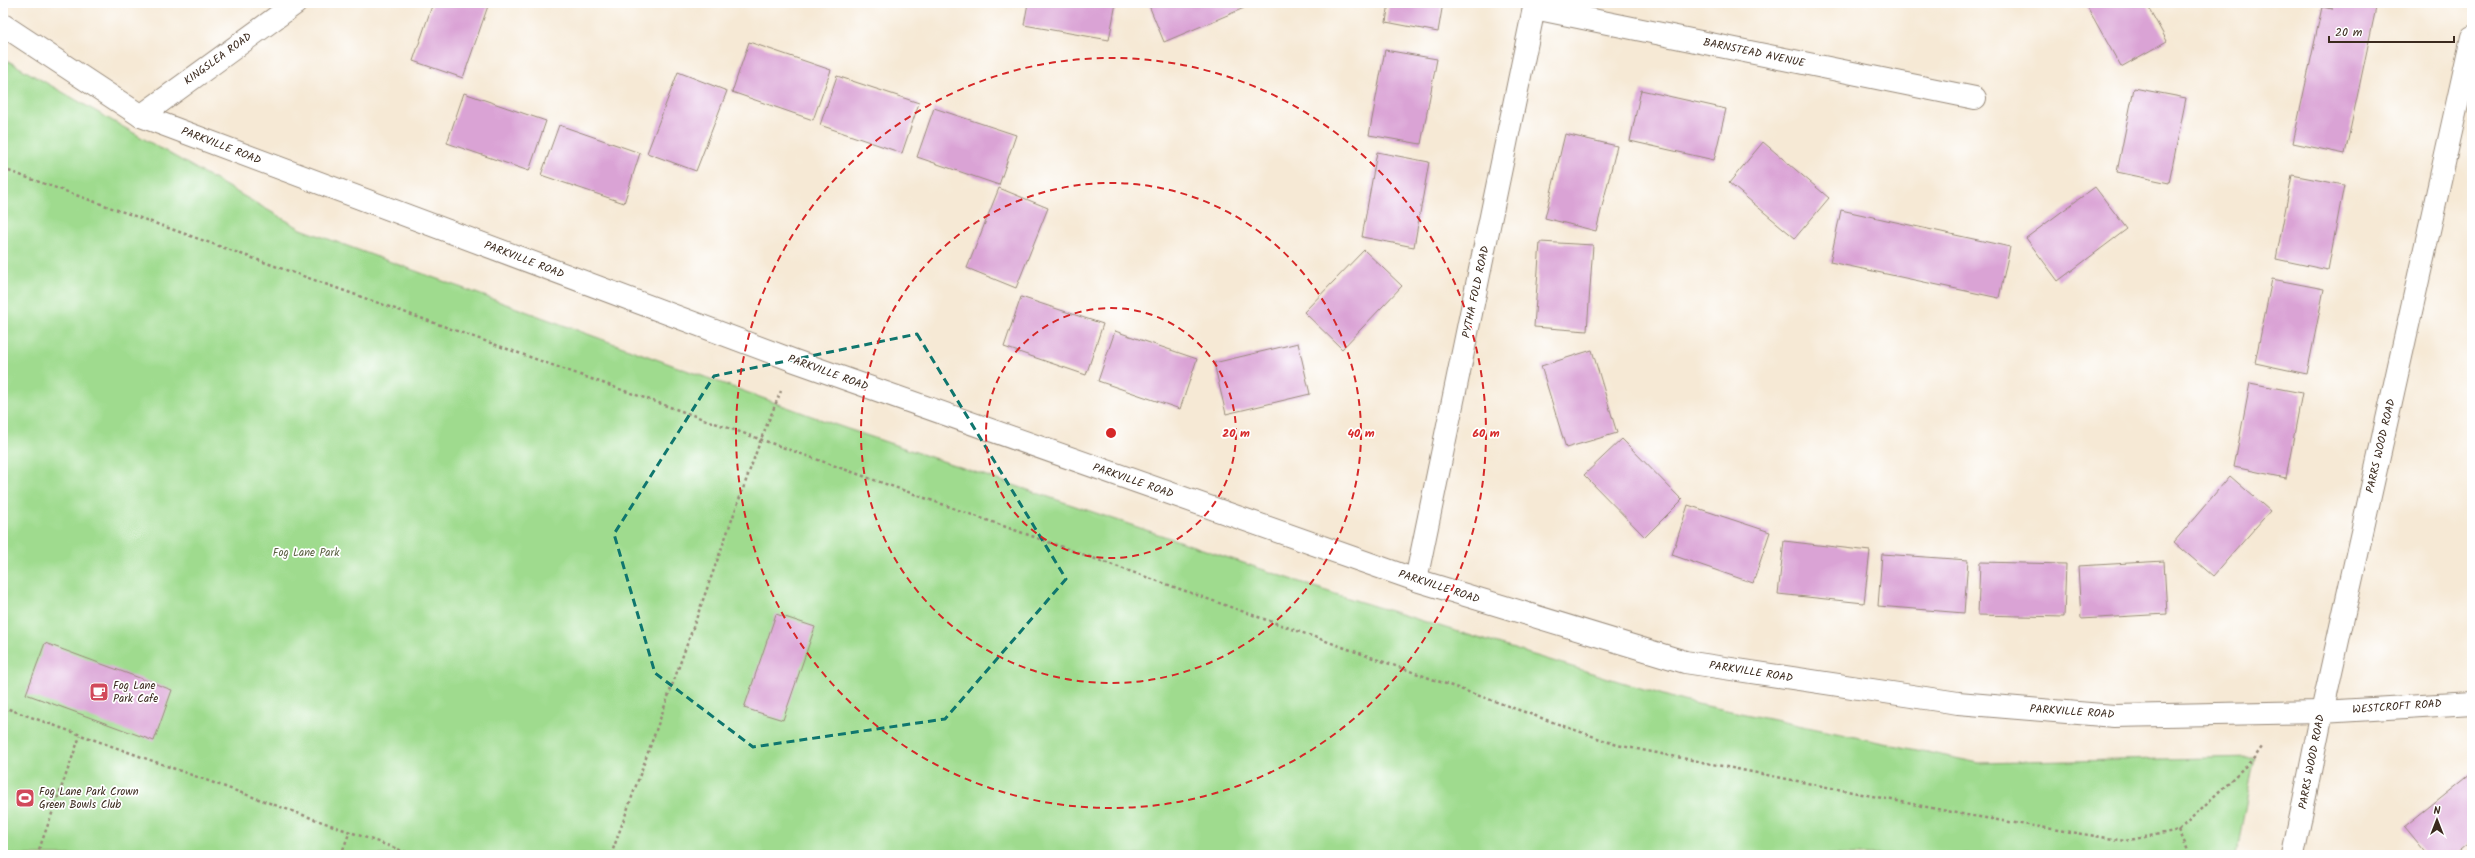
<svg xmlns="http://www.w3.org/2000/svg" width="2475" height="858" font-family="Kalam,sans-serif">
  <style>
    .park { fill: #9fdb8e; stroke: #6d8256 }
    .building { fill: #daa3d5 }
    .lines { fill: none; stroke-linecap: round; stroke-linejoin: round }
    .minor-casing { stroke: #988a7a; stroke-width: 24 }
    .tertiary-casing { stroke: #988a7a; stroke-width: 24 }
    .path { stroke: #988a7a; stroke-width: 2.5; stroke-dasharray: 3 3; stroke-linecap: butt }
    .minor { stroke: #fff; stroke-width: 22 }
    .tertiary { stroke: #fff; stroke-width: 22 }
    .marked { fill: none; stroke: #0f766e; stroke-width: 3; stroke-dasharray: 8 5; stroke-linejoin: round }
    .ring { fill: none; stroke: #d62828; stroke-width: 2; stroke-dasharray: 7 5 }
    .labels { text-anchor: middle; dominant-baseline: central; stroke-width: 3.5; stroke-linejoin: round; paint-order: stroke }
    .street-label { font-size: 11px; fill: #3b2a1e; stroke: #fff }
    .park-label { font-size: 11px; fill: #595f40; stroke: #fff }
    .poi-label { font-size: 11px; fill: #3b2a1e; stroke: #fff; text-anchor: start }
    .centre { fill: #d62828; stroke: #fff; stroke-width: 2 }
    .ring-label { font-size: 12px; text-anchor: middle; font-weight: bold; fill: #d62828; stroke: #fff; stroke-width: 3.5; stroke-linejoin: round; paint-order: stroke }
  </style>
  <rect width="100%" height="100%" fill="#fff"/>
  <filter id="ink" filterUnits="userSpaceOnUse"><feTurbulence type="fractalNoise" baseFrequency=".025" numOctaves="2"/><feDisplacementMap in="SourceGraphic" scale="8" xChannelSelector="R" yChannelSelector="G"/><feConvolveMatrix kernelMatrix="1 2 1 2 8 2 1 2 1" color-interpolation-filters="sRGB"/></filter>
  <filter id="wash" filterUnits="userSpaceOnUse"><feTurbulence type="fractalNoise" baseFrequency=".012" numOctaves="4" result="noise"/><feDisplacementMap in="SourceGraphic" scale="16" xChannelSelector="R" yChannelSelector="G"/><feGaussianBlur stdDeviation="0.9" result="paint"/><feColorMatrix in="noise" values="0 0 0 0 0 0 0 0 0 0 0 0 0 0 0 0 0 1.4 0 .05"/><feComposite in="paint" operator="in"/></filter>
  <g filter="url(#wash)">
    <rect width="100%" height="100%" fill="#f6e9d5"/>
    <!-- park -->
    <path class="park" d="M3,58l298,171 535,196 499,169 348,107 296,62 276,-6 -19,98h-2233z"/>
    <g id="blocks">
      <!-- building -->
      <g class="building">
        <path d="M433,3h56l-26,75 -50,-17z"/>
        <path d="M1028,3h88l-7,37 -85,-15z"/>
        <path d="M1148,3h93l3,5 -80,34z"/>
        <path d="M1389,3h54l-5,29 -52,-10z"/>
        <path d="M2085,3h61l21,38 -46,26z"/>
        <path d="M2323,3h54l-32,151 -52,-11 29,-136 11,2 -11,-3z"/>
        <path d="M749,42l82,28 -18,50 -81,-28z"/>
        <path d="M1385,50l52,9 -16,85 -52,-9z"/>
        <path d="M678,72l49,19 -31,80 -49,-18z"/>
        <path d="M837,76l82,27 -17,50 -82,-28z"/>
        <path d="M2134,88l52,10 -17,85 -52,-11z"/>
        <path d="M1641,90l85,19 -12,51 -84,-19z"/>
        <path d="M464,93l82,28 -17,50 -82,-28z"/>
        <path d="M934,108l82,27 -17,50 -82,-28z"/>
        <path d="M559,125l81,28 -16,50 -83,-28z"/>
        <path d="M1565,134l52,12 -21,85 -51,-13z"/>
        <path d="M1763,142l66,56 -34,40 -66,-55z"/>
        <path d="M1377,152l52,10 -15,85 -52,-10z"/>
        <path d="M2292,175l52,10 -16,85 -52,-11z"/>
        <path d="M2095,187l32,42 -69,52 -32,-43z"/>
        <path d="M999,188l49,20 -32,80 -49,-20z"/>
        <path d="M1841,210l169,37 -11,51 -169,-36z"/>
        <path d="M1540,242l53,3 -6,86 -53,-4z"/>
        <path d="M1364,250l38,36 -60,63 -38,-37z"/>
        <path d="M2272,279l52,10 -17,85 -52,-11z"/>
        <path d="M1021,297l82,27 -17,51 -82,-28z"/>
        <path d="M1115,331l82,28 -17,50 -82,-28z"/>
        <path d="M1298,343l12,51 -84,20 -12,-51z"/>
        <path d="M1592,350l25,83 -51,15 -25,-82z"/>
        <path d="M2250,383l52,10 -16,85 -52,-11z"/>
        <path d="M1622,439l60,61 -37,37 -61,-62z"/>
        <path d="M2230,476l40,35 -57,65 -39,-34z"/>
        <path d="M1688,505l82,27 -17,51 -81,-28z"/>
        <path d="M1784,541l86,10 -6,52 -86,-9z"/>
        <path d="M1882,554l86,6 -4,53 -86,-7z"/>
        <path d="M2164,561l3,53 -86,5 -3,-53z"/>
        <path d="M1980,562l86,2 -2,53 -86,-2z"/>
        <path d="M776,614l39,13 -32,93 -39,-12z"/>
        <path d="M45,643l127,47 -18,51 -128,-47z"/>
        <path d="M2471,773l1,67 -18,15h-27l-23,-28z"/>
      </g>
    </g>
  </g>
  <g filter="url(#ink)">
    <use href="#blocks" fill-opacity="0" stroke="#988a7a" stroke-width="1"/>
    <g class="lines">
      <defs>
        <g id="minor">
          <path d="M1534,8l441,90"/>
          <path d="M141,116l155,-113"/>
          <path d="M1416,580l119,-577"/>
          <path d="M2322,712l150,-9"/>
        </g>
        <g id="tertiary">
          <path d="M3,25l138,91 654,245 621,219 269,82 273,41 156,13 208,-4"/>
          <path d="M2293,855l29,-143 150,-675"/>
        </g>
      </defs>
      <!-- minor casing -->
      <use href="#minor" class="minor-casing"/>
      <!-- tertiary casing -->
      <use href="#tertiary" class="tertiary-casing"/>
      <!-- path -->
      <g class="path">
        <path d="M3,169l1614,576 350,70 158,26 54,-11 76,-73 7,-10"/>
        <path d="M3,707l411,148"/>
        <path d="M2179,830l11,25"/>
        <path d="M37,855l43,-119"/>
        <path d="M341,855l9,-24"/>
        <path d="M611,855l150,-416 20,-48"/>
      </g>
      <!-- minor -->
      <use href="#minor" class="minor"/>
      <!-- tertiary -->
      <use href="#tertiary" class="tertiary"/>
    </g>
  </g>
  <!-- marked area -->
  <path class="marked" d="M917,334l149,245 -121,140 -192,28 -98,-74 -41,-139 100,-158z"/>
  <!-- distance rings -->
  <g class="ring">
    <circle cx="1111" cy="433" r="125"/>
    <circle cx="1111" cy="433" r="250"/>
    <circle cx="1111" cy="433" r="375"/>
  </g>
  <!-- icons -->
  <defs>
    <symbol id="cafe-square" viewBox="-11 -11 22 22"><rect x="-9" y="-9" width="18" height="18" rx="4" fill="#d1495b" stroke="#fff"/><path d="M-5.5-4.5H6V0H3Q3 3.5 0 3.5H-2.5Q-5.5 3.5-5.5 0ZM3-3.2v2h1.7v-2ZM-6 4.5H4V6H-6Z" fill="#fff"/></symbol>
    <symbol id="stadium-square" viewBox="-11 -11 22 22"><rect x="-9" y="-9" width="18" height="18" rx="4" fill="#d1495b" stroke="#fff"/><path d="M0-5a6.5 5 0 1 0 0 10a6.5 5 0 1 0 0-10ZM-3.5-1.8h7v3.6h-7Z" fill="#fff"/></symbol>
  </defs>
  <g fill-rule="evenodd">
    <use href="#cafe-square" x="88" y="681" width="22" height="22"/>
    <use href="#stadium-square" x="14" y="787" width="22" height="22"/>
  </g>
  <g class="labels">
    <!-- street labels -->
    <g class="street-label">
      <text transform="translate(1754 53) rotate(12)">BARNSTEAD AVENUE</text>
      <text transform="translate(218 59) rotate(-36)">KINGSLEA ROAD</text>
      <text transform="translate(221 146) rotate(21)">PARKVILLE ROAD</text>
      <text transform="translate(524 260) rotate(21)">PARKVILLE ROAD</text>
      <text transform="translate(1476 292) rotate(-78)">PYTHA FOLD ROAD</text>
      <text transform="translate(828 373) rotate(20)">PARKVILLE ROAD</text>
      <text transform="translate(2381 446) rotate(-77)">PARRS WOOD ROAD</text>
      <text transform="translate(1133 481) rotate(19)">PARKVILLE ROAD</text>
      <text transform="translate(1439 587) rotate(18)">PARKVILLE ROAD</text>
      <text transform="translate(1751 672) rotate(9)">PARKVILLE ROAD</text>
      <text transform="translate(2397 707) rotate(-4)">WESTCROFT ROAD</text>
      <text transform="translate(2072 712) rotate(4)">PARKVILLE ROAD</text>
      <text transform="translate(2312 762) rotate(-79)">PARRS WOOD ROAD</text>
    </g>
    <!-- park labels -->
    <g class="park-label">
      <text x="306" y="553">Fog Lane Park</text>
    </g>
    <!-- poi labels -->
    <g class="poi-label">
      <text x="113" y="686">Fog Lane<tspan x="113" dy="13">Park Cafe</tspan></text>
      <text x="39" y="792">Fog Lane Park Crown<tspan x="39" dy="13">Green Bowls Club</tspan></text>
    </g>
  </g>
  <circle cx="1111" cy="433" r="6" class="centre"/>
  <g class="ring-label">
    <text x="1236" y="437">20 m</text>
    <text x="1361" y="437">40 m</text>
    <text x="1486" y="437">60 m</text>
  </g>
  <!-- margin -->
  <rect width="2475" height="858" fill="none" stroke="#fff" stroke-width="16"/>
  <!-- north arrow -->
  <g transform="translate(2437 820)" stroke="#ffffff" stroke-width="3" paint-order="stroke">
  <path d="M0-3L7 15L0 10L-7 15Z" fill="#3b2a1e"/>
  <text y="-6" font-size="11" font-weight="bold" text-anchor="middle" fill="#3b2a1e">N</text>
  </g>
  <!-- scale -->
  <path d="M2329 36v6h125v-6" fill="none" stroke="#3b2a1e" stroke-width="2"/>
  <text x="2335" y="36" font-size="12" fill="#3b2a1e" stroke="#ffffff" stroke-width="3" paint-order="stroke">20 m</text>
</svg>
